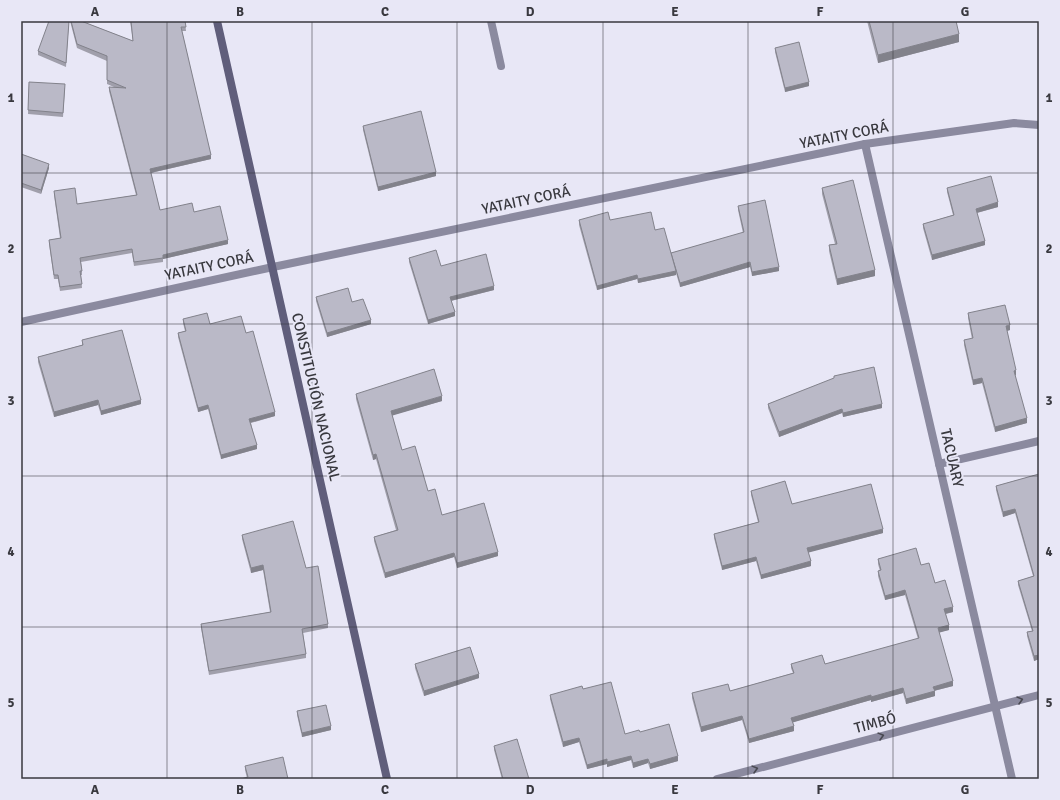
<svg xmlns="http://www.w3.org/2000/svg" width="1060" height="800" font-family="Signika,sans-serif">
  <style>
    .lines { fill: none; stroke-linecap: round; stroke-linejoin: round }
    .lane { stroke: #8b8a9f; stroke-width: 8 }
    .street { stroke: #8b8a9f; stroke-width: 8 }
    .secondary { stroke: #605e7b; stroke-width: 8 }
    .wall { fill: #a09fab }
    .shaded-wall { fill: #82828b }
    .building { fill: #bab9c7; stroke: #82828b }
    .oneway { stroke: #494952 }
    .grid { fill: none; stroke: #39393f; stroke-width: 1; stroke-opacity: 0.55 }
    .labels { text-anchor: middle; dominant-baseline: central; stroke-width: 4; stroke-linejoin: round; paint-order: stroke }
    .street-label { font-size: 15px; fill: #39393f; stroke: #e8e7f6 }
    .neatline { fill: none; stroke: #39393f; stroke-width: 1.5 }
    .grid-label { font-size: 13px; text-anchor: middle; font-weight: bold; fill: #39393f }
  </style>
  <rect width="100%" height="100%" fill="#e8e7f6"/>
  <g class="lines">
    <!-- lane -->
    <g class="lane">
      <path d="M491,21l10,45"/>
      <path d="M939,464l100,-23"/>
    </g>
    <!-- street -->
    <g class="street">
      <path d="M865,144l147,635"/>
      <path d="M21,322l252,-55 592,-123 149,-21 25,2"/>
      <path d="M717,779l322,-84"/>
    </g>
    <!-- secondary -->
    <path class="secondary" d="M217,21l170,758"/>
  </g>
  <!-- wall -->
  <g class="wall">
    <path d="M69,21l-3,46 -28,-12v-4z"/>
    <path d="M70,21h11l52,20 -3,-20h55l1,10h-4l29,128 -60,14 9,37 34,2 34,32 -65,15v3l-29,4 -2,-13 -51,9 1,9v4h-1l1,13 -22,3 -2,-12h-4l-5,-35v-4l11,-2 -6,-43v-4l23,13 59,-9 -27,-104v-4h5l-7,-3v-23l-30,-13z"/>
    <path d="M867,21h89l3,21 -81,21z"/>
    <path d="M775,48l34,38 -24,6 -10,-40z"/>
    <path d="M29,82l36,6 -2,29 -35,-3z"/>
    <path d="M363,126l73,50 -58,15 -15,-61z"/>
    <path d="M21,154l28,14 -8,26 -20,-7z"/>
    <path d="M822,188l53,88 -38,9 -8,-34v-6l6,-1 -13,-50z"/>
    <path d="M947,188l51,19 -21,6 8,32 -53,15 -9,-32v-4l30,-9 -6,-23z"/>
    <path d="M738,206l41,65 -27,5 -2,-9 -70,20 -4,-14v2l-38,8 -1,-4 -40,11 -18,-65v-5h31l45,10 16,23 72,-20 -5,-23z"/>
    <path d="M409,258l32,8 53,24 -43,11 4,15 -27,8 -19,-62z"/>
    <path d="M316,297l36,5 19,22 -44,13 -11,-36z"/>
    <path d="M968,313l42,17 -3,1 9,44h-1l12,48 -32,9 -13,-49 -9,2 -9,-40v-5l8,-1 -4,-21z"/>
    <path d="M183,319l27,5 36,9 29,83 -24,7 6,26 -36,10 -13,-50 -10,3 -20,-75v-4l7,-2 -2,-8z"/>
    <path d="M82,340l59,64 -40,11 -3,-10 -44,12 -16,-55v-5l44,-12z"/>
    <path d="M834,376l48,32 -39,9 -1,-4 -63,24 -11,-29v-4l66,-25z"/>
    <path d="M356,394l86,7 -50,14 10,35 40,65 56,41 -41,12 -3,-11 -69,21 -11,-37v-4l22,-7 -20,-71 -3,1 -17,-61z"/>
    <path d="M1039,474v185l-5,2 -7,-25v-4l5,-1 -14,-46v-4l15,-5 -18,-63 -12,4 -7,-27v-4z"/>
    <path d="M751,491l41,13 91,29 -75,19 3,14 -50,13 -5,-18 -34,9 -8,-32v-4l44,-12 -7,-27z"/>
    <path d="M242,535l64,33 22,56v4l-25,5 3,21v4l-97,17 -8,-47v-4l69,-12 -7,-42 -12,3 -9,-34z"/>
    <path d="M878,559l43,6 14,18 18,29 -7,2 3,16 -10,2 14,54 -19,5 1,5 -29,8 -3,-11 -32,9v-2l-78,22 1,9 -45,12 -7,-23 -41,12 -9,-34v-5l38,-2 63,-18 -2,-5v-4h34l93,-25 -13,-44 -20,5 -7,-24v-5h2l-2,-7z"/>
    <path d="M415,664l64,14 -55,18 -9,-28z"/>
    <path d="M583,689l42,45 15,-2 38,29 -28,8 -2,-6 -15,5 -2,-8 -24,7v-3l-20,5 -8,-27 -16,5 -13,-48v-4z"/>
    <path d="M297,711l34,19 -29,7 -5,-22z"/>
    <path d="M494,746l35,33h-27l-8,-29z"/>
    <path d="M245,766l43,13 -41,-1 -2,-8z"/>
  </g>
  <!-- shaded-wall -->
  <g class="shaded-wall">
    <path d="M959,34v8l-81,21v-8z"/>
    <path d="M809,82v4l-24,6v-4z"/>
    <path d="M211,155v4l-61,14v-4z"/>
    <path d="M49,164v4l-8,26v-4z"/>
    <path d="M436,172v4l-58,15v-4z"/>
    <path d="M998,202v5l-22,6v-4z"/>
    <path d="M228,240v4l-65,15v-4z"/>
    <path d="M985,241v4l-53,15v-5z"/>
    <path d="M750,262v5l-70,20v-4z"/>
    <path d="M779,267v4l-27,5v-4z"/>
    <path d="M875,270v6l-38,9v-6z"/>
    <path d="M676,271v4l-38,8v-4z"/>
    <path d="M637,275v4l-40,11v-4z"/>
    <path d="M494,286v4l-44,11v-4z"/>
    <path d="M455,312v4l-27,8v-4z"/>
    <path d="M371,320v4l-44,13v-4z"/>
    <path d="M1010,325v5l-4,1v-5z"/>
    <path d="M1016,370v5l-2,1v-5z"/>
    <path d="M982,378v5l-9,2v-5z"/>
    <path d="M442,396v5l-51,15v-5z"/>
    <path d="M98,400v5l-44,12v-5z"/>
    <path d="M141,400v4l-40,11v-4z"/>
    <path d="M882,404v4l-39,9v-4z"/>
    <path d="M208,405v4l-10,3v-4z"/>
    <path d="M842,409v4l-63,24v-5z"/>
    <path d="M275,412v4l-26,7v-4z"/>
    <path d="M1027,418v5l-32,9v-5z"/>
    <path d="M257,445v4l-36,10v-4z"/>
    <path d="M376,454v5l-3,1v-5z"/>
    <path d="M1015,509v4l-12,4v-5z"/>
    <path d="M883,529v4l-76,20v-5z"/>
    <path d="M498,552v4l-41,12v-5z"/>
    <path d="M454,553v4l-69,21v-5z"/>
    <path d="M756,557v4l-34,9v-4z"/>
    <path d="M811,561v5l-50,13v-4z"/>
    <path d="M263,565v5l-12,3v-5z"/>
    <path d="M905,590v5l-20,5v-4z"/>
    <path d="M953,607v5l-9,2v-5z"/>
    <path d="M949,625v5l-11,3v-5z"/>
    <path d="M1039,655v4l-5,2v-5z"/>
    <path d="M479,674v4l-55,18v-5z"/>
    <path d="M953,681v5l-20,5v-4z"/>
    <path d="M903,688v5l-32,9v-5z"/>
    <path d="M935,691v5l-29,8v-5z"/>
    <path d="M871,695v5l-80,23v-5z"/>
    <path d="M742,716v4l-41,12v-5z"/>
    <path d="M331,726v4l-29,7v-4z"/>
    <path d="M794,726v5l-45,12v-4z"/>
    <path d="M579,738v4l-16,5v-5z"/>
    <path d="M631,756v4l-24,7v-5z"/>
    <path d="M678,756v5l-28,8v-5z"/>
    <path d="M607,759v5l-20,5v-4z"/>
    <path d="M648,759v4l-15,5v-5z"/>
  </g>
  <!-- building -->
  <g class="building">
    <path d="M49,21h20l-3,42 -28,-12z"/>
    <path d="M71,21h10l52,20 -2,-20h54l1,6h-5l30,128 -61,14 10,41 32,-7 2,9 26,-6 8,34 -65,15v3l-29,4 -2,-13 -52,9 2,13h-2l2,13 -22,3 -2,-12h-4l-5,-35 12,-2 -7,-47 21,-3 2,16 60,-9 -28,-108 17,1 -19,-8v-24l-30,-12z"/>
    <path d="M869,21h87l3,13 -81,21z"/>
    <path d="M799,42l10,40 -24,6 -10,-40z"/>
    <path d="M29,82l36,2 -2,29 -35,-3z"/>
    <path d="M421,111l15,61 -58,15 -15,-61z"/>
    <path d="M21,154l28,10 -8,26 -20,-7z"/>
    <path d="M991,176l7,26 -22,7 9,32 -53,14 -9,-31 31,-9 -7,-27z"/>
    <path d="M853,180l22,90 -38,9 -8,-34 8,-1 -15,-56z"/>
    <path d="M765,200l14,67 -27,5 -2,-10 -70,21 -9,-30 73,-21 -6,-26z"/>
    <path d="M608,212l2,8 41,-8 4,18 9,-2 12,43 -38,8 -1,-4 -40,11 -18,-66z"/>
    <path d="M436,250l5,16 45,-12 8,32 -44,11 5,15 -27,8 -19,-62z"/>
    <path d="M348,288l4,14 11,-3 8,21 -44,13 -11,-36z"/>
    <path d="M1005,305l5,20 -4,1 10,44 -2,1 13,47 -32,9 -13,-49 -9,2 -9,-40 9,-2 -5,-25z"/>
    <path d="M207,313l3,11 31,-8 5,17 7,-2 22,81 -26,7 8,26 -36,10 -13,-50 -10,3 -20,-75 8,-2 -3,-12z"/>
    <path d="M122,330l19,70 -40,11 -3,-11 -44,12 -16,-55 45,-12 -1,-5z"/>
    <path d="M874,367l8,37 -39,9 -1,-4 -63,23 -11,-28 66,-26v-2z"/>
    <path d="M434,369l8,27 -51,15 11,39 13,-4 13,45 7,-2 7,26 42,-12 14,49 -41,11 -3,-10 -69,20 -11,-36 24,-7 -22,-76 -3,1 -17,-61z"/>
    <path d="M1039,474v181l-5,1 -7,-24 6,-1 -15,-50 16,-5 -19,-67 -12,3 -7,-26z"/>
    <path d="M785,481l7,23 79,-20 12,45 -76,19 4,13 -50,14 -5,-18 -34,9 -8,-32 45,-12 -8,-31z"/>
    <path d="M293,521l13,47 12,-2 10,58 -26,5 4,25 -97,17 -8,-47 70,-12 -8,-47 -12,3 -9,-33z"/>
    <path d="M916,548l5,17 8,-2 6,20 10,-3 8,27 -9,2 5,16 -11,3 15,53 -20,6 2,4 -29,8 -3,-11 -32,9v-2l-80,23 3,8 -45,13 -7,-23 -41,11 -9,-34 36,-9 2,7 64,-18 -3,-9 31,-9 3,9 94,-26 -14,-48 -20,6 -7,-25 3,-1 -3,-11z"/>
    <path d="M470,647l9,27 -55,17 -9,-27z"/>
    <path d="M611,682l14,52 14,-4 1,2 29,-8 9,32 -28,8 -2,-5 -15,4 -2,-7 -24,6v-3l-20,6 -8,-27 -16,4 -13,-47 32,-9 1,3z"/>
    <path d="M326,705l5,21 -29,7 -5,-22z"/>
    <path d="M517,739l12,40h-26l-9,-33z"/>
    <path d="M283,757l5,22h-47l7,-2 -3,-11z"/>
  </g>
  <!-- one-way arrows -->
  <defs><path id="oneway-chevron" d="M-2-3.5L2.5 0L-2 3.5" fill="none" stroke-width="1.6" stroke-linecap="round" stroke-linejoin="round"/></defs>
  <g class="oneway">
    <use href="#oneway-chevron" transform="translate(1020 700) rotate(-15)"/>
    <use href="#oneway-chevron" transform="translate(881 736) rotate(-15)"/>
    <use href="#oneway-chevron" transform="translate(755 769) rotate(-15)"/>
  </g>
  <!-- grid -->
  <path class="grid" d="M167,21v758M312,21v758M457,21v758M603,21v758M748,21v758M893,21v758M21,173h1018M21,324h1018M21,476h1018M21,627h1018"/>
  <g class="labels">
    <!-- street labels -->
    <g class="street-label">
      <text transform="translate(844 135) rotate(-11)">YATAITY CORÁ</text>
      <text transform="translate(526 200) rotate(-12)">YATAITY CORÁ</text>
      <text transform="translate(209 266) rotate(-12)">YATAITY CORÁ</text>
      <text transform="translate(316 397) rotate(77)">CONSTITUCIÓN NACIONAL</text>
      <text transform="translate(952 458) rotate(77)">TACUARY</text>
      <text transform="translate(875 723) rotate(-15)">TIMBÓ</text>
    </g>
  </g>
  <!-- border -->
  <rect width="1060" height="800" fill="none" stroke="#e8e7f6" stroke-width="44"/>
  <rect x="22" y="22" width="1016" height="756" class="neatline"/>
  <g class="grid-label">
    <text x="95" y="16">A</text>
    <text x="240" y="16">B</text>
    <text x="385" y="16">C</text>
    <text x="530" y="16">D</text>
    <text x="675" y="16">E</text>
    <text x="820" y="16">F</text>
    <text x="965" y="16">G</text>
    <text x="11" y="102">1</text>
    <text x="1049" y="102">1</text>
    <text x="11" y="253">2</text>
    <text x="1049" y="253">2</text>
    <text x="11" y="405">3</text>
    <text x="1049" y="405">3</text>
    <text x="11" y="556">4</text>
    <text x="1049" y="556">4</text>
    <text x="11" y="707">5</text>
    <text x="1049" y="707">5</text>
    <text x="95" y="794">A</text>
    <text x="240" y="794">B</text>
    <text x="385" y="794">C</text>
    <text x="530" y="794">D</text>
    <text x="675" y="794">E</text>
    <text x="820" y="794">F</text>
    <text x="965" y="794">G</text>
  </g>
</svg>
